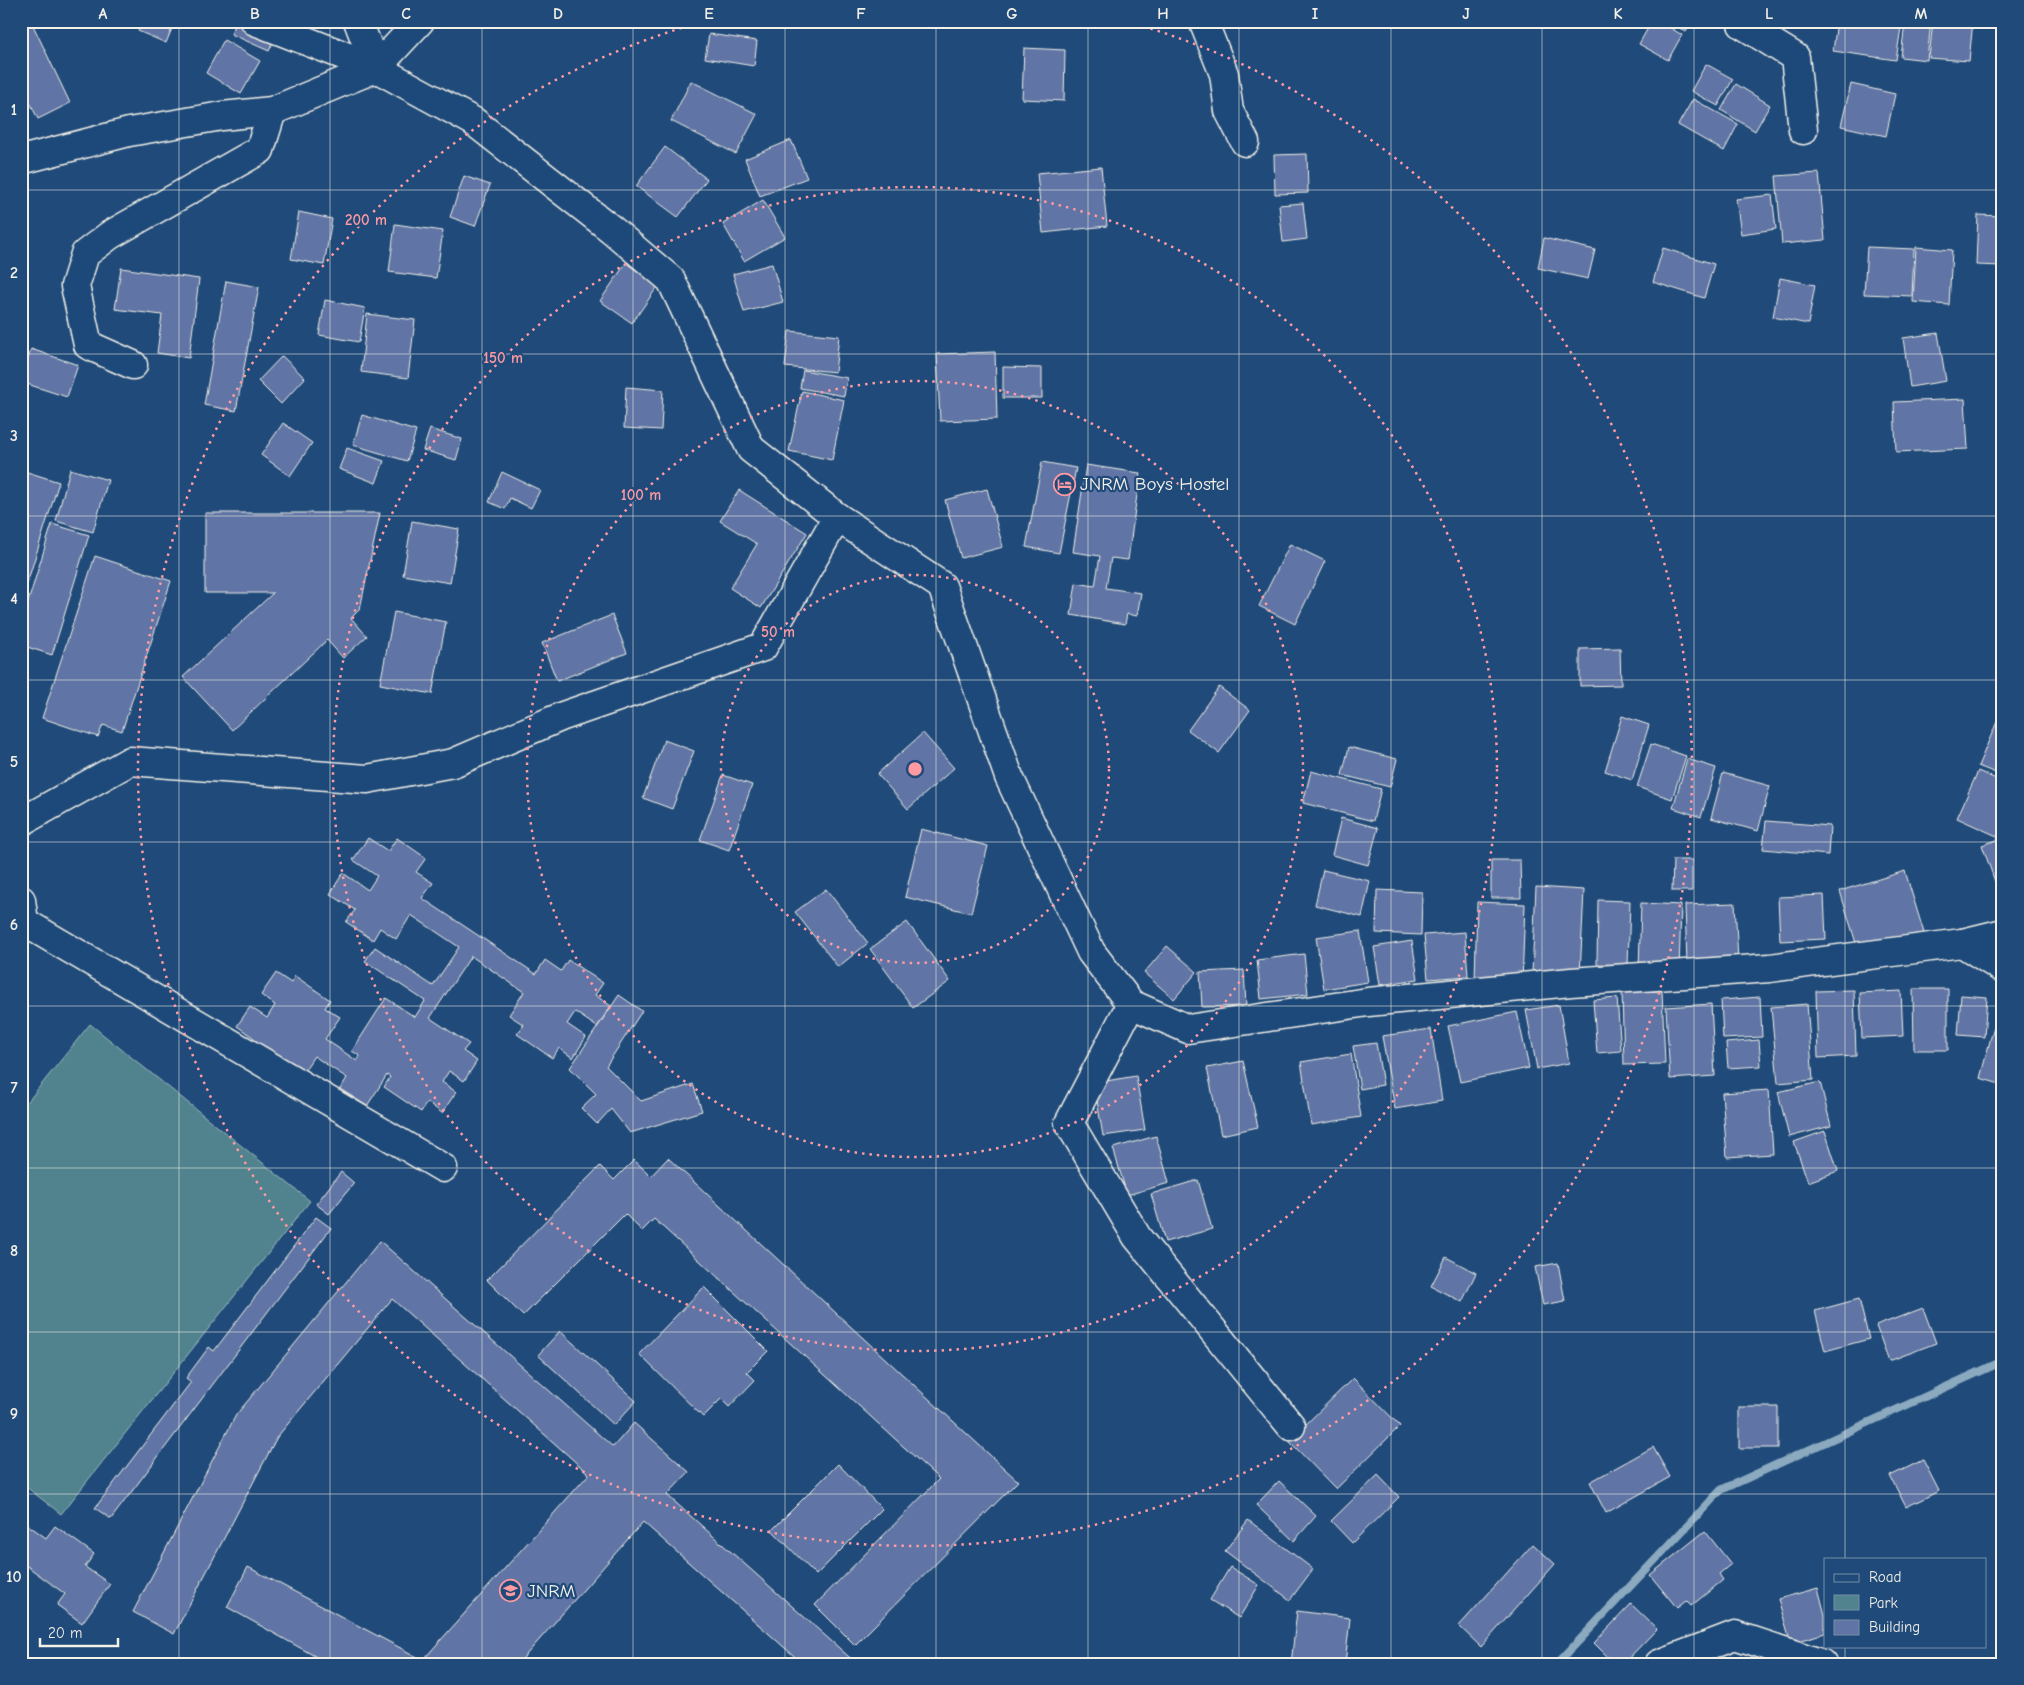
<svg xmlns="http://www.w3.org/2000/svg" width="2024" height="1685" font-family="'Comic Neue',sans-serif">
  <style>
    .green { fill: #51838e; stroke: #a2babb }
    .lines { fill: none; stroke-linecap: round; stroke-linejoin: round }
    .stream { stroke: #8caabf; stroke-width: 8 }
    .building { fill: #6075a5; stroke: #f4f1e8 }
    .minor-casing { stroke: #f4f1e8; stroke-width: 31 }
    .tertiary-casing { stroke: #f4f1e8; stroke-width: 31 }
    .secondary-casing { stroke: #f4f1e8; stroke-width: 31 }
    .minor { stroke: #1f4a7a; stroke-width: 28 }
    .tertiary { stroke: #1f4a7a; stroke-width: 28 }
    .secondary { stroke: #1f4a7a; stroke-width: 28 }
    .grid { fill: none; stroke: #f4f1e8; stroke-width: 1; stroke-opacity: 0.55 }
    .ring { fill: none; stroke: #ff9aa2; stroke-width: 2.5; stroke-dasharray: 2.5 5 }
    .labels { text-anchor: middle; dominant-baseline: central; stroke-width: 4.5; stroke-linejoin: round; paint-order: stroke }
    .poi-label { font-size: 19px; fill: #f4f1e8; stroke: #1f4a7a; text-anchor: start }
    .centre { fill: #ff9aa2; stroke: #1f4a7a; stroke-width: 2.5 }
    .ring-label { font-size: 15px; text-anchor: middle; font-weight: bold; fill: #ff9aa2; stroke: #1f4a7a; stroke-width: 4.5; stroke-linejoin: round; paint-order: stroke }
    .neatline { fill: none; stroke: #f4f1e8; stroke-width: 2 }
    .grid-label { font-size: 16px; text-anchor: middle; font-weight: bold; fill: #f4f1e8 }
  </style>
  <rect width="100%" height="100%" fill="#1f4a7a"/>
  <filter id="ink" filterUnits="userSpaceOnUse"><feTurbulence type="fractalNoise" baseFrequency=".02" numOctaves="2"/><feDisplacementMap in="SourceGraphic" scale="10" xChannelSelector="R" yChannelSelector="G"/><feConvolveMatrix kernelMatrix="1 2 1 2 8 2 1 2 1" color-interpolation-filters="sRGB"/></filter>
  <g filter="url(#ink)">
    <!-- green -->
    <path class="green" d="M90,1024l220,177 -249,313 -40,-31v-373z"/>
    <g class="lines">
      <!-- stream -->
      <path class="stream" d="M1557,1664l164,-174 282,-129"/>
    </g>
    <!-- building -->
    <g class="building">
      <path d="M31,21l39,82 -32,16 -17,-35v-59z"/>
      <path d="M142,21h33l-9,22 -28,-12z"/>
      <path d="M237,21h26l16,8 -10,22 -38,-17z"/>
      <path d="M1652,21h7l23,14 -14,25 -29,-16z"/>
      <path d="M1668,21h24l-6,11z"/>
      <path d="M1837,21h65l-6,39 -63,-9z"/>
      <path d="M1905,21h26l-4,39 -26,-3z"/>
      <path d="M1933,21h40l-4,40 -40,-3z"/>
      <path d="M709,34l48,7 -3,25 -49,-8z"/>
      <path d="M224,40l36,21 -19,33 -35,-21z"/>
      <path d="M1024,48l41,2 -1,51 -42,-2z"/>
      <path d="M1706,64l27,15 -15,27 -27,-15z"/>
      <path d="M691,81l66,33 -21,40 -65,-33z"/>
      <path d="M1736,84l34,21 -15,26 -34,-21z"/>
      <path d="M1851,84l44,10 -9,42 -45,-10z"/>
      <path d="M21,94l6,13 -6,3z"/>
      <path d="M1693,99l45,25 -14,27 -46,-26z"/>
      <path d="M791,140l16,38 -47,18 -15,-37z"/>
      <path d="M665,147l42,32 -29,38 -42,-31z"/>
      <path d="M1307,154l1,39 -33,1 -1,-39z"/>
      <path d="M1101,167l6,59 -64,7 -6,-60z"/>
      <path d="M1819,173l6,67 -43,4 -6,-68z"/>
      <path d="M464,176l26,9 -15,41 -25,-9z"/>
      <path d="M1772,195l4,34 -35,5 -5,-35z"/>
      <path d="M763,200l22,37 -41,24 -21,-37z"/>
      <path d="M1303,203l4,36 -24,3 -4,-37z"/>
      <path d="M299,212l33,7 -8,46 -33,-6z"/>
      <path d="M1978,215l25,1v50l-27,-1z"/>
      <path d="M395,224l48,7 -7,47 -47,-6z"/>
      <path d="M1544,238l51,12 -7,29 -50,-11z"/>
      <path d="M1867,247l47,2 -2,47 -48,-2z"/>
      <path d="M1916,247l36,3 -3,55 -36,-3z"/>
      <path d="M1663,248l51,16 -10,34 -51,-16z"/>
      <path d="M626,263l32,23 -26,37 -32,-22z"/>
      <path d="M772,264l11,38 -39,10 -11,-38z"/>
      <path d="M121,268l78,11 -10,79 -32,-5 5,-38 -47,-6z"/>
      <path d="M1780,278l35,7 -7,39 -35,-7z"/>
      <path d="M226,281l33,6 -23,124 -32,-6z"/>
      <path d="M325,300l40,8 -6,34 -40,-7z"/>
      <path d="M367,314l48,6 -7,58 -47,-6z"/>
      <path d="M789,331l50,5 -4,36 -50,-5z"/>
      <path d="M1938,333l8,48 -36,6 -7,-49z"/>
      <path d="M31,349l47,16 -11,32 -46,-15z"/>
      <path d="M995,352l2,67 -57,2 -3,-67z"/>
      <path d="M282,356l23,22 -24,26 -23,-23z"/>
      <path d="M1003,367l39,1v30h-39z"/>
      <path d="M803,370l44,8 -3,18 -44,-8z"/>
      <path d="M626,387l37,3 -2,40 -37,-2z"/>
      <path d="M802,391l42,9 -12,60 -43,-9z"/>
      <path d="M1965,399l3,50 -72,3 -2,-50z"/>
      <path d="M362,415l54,16 -9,30 -54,-16z"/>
      <path d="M283,423l29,20 -22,33 -29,-21z"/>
      <path d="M430,429l32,10 -6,21 -33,-10z"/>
      <path d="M347,448l37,13 -8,22 -37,-14z"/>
      <path d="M1042,462l34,6 -17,85 -33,-6z"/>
      <path d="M1086,465l54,8 -12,87 -17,-2 -5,30 35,5 -4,23 -10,-2 -2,10 -54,-9 5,-32 19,3 5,-30 -27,-4z"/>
      <path d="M70,469l38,11 -15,52 -37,-11z"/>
      <path d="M21,470l38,12 -36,114h-2z"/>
      <path d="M502,472l38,18 -9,18 -21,-10 -5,11 -16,-7z"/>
      <path d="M987,489l16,58 -42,11 -16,-58z"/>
      <path d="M739,490l68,43 -46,75 -31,-20 27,-44 -37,-23z"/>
      <path d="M205,513h175l-20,96 -9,9 16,18 -24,22 -16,-18 -95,90 -49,-53 90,-84h-68z"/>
      <path d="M412,521l47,8 -9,54 -47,-8z"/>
      <path d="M52,524l37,11 -37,120 -31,-10v-20z"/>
      <path d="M1290,544l35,17 -30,63 -36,-18z"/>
      <path d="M95,556l76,25 -49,150 -19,-6 -5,12 -56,-19z"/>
      <path d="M394,612l52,10 -14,72 -52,-10z"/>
      <path d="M612,615l15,38 -70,28 -15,-38z"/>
      <path d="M1620,648l1,37 -41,1v-37z"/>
      <path d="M1219,687l31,23 -31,43 -31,-23z"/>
      <path d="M1622,716l27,9 -17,55 -27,-9z"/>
      <path d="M1999,717l4,2v57l-25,-10z"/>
      <path d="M923,733l31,35 -46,41 -31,-35z"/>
      <path d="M664,740l30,11 -22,58 -29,-11z"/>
      <path d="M1651,744l35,12 -14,43 -35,-12z"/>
      <path d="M1349,747l48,12 -7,28 -48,-12z"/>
      <path d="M1687,759l29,9 -15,49 -28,-9z"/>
      <path d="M1311,771l70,18 -8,32 -70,-18z"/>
      <path d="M1978,771l25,11v47l-4,8 -42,-19z"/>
      <path d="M1723,773l47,13 -12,45 -47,-13z"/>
      <path d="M723,775l29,10 -23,65 -29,-10z"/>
      <path d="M1341,818l37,10 -10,37 -36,-10z"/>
      <path d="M1766,821l64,5 -2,29 -65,-6z"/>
      <path d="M921,829l67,17 -17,67 -66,-16z"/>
      <path d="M368,838l20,13 9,-13 29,20 -10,14 17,11 -11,15 114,76 9,-14 16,11 7,-11 35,23 -8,12 16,11 -14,21 -22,-15 -8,12 19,13 -13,21 -14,-10 -7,10 -35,-24 7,-9 -15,-10 15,-23 -53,-36 -41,62 39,26 -6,7 14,10 -13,20 -15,-10 -7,11 14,10 -14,21 -15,-11 -6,10 -37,-25 6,-10 -3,-2 -20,31 -27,-17 7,-11 -33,-22 -10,15 -15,-10 -6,8 -35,-23 6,-8 -17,-12 13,-19 17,11 8,-13 -14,-10 15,-22 15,10 4,-7 35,24 -5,8 15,9 -15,22 32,22 3,-5 -8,-5 34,-53 29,19 10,-16 -60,-40 10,-14 58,39 26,-39 -48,-32 -15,24 -16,-11 -7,12 -27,-18 9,-12 -25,-16 13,-21 25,17 9,-14 -24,-16z"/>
      <path d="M2003,838v66l-21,-59z"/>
      <path d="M1491,860h29l1,38h-30z"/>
      <path d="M1673,860h19v31h-20z"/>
      <path d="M1323,870l47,11 -8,36 -47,-12z"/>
      <path d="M1905,871l19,62 -65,20 -19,-62z"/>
      <path d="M1536,887l48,3 -4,85 -48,-2z"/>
      <path d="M826,889l42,54 -30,24 -43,-55z"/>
      <path d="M1377,890l45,2 -1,43 -45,-2z"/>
      <path d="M1824,895l2,44 -46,2 -2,-44z"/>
      <path d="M1598,900l32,1 -2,64 -31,-1z"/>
      <path d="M1477,902l48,2 -3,79 -47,-2z"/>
      <path d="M1641,903l40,2 -2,66 -40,-2z"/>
      <path d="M1735,903l3,59 -51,2 -2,-59z"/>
      <path d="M907,922l43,59 -37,27 -43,-59z"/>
      <path d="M1360,931l8,51 -44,7 -8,-52z"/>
      <path d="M1465,932l3,44 -40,3 -4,-44z"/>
      <path d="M1412,941l6,38 -38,6 -6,-38z"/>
      <path d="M1167,946l30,26 -23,27 -30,-26z"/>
      <path d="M1304,954l4,40 -47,5 -4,-39z"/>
      <path d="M1244,970l2,36 -44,1 -2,-35z"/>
      <path d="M1913,989h35v61h-34z"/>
      <path d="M1854,990l2,66 -38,2 -2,-67z"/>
      <path d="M1662,991l3,73 -41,1 -2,-73z"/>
      <path d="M1901,991l2,45 -41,2 -2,-45z"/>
      <path d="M619,995l23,16 -36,55 35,35 52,-17 9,27 -72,22 -19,-24 -14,15 -16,-16 15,-14 -26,-26z"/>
      <path d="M1961,995l26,2 -3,40 -26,-2z"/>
      <path d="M1760,997l2,40 -39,2 -2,-39z"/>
      <path d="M1617,998l4,53 -24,2 -4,-53z"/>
      <path d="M1711,1004l4,72 -45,3 -4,-72z"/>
      <path d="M1807,1004l6,76 -35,3 -7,-76z"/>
      <path d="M1559,1005l10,58 -32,6 -11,-59z"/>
      <path d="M1998,1011l5,1v73l-23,-7z"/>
      <path d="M1517,1012l12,56 -69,14 -12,-56z"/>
      <path d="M1431,1029l11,72 -47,8 -13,-73z"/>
      <path d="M1759,1040l2,26 -33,2 -2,-25z"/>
      <path d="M1376,1043l7,42 -23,4 -7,-43z"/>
      <path d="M1351,1054l10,63 -50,8 -10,-63z"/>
      <path d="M1243,1061l15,66 -37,8 -14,-67z"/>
      <path d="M1136,1076l9,54 -42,6 -9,-53z"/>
      <path d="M1820,1082l11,44 -42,11 -11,-45z"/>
      <path d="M1769,1090l4,64 -46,3 -5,-64z"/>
      <path d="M1825,1131l13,40 -30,11 -14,-40z"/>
      <path d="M1156,1136l13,47 -42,12 -14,-47z"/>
      <path d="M668,1158l350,323 -163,164 -40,-40 124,-126 -285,-260 -12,12 -17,-17 -102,102 -36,-36 113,-114 14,14 20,-20 17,16z"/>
      <path d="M341,1172l13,11 -25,31 -13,-10z"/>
      <path d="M1198,1180l14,49 -47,13 -14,-48z"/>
      <path d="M316,1217l15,11 -220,291 -16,-11 96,-126 -5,-4 23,-31 5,4z"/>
      <path d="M380,1241l233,206 21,-24 55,49 -22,23 190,169h-54l-160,-142 -125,142h-189l-102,-57 21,-40 175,93 166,-186 -197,-175 -115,138 -103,197 -41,-22 103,-197z"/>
      <path d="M1446,1257l30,16 -14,29 -31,-16z"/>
      <path d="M1558,1263l7,38 -22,4 -8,-38z"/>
      <path d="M704,1287l64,64 -21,21 8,8 -26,27 -8,-8 -18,18 -64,-63z"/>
      <path d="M1859,1299l10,40 -44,12 -10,-40z"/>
      <path d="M1923,1308l13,35 -47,18 -13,-35z"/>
      <path d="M560,1331l76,70 -22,24 -76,-70z"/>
      <path d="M1353,1378l47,48 -64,63 -47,-48z"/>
      <rect x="1739" y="1407" width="39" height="41"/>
      <path d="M1653,1447l17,30 -64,36 -16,-31z"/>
      <path d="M1923,1460l16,31 -33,16 -16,-31z"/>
      <path d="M838,1464l44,45 -66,66 -44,-45z"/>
      <path d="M1378,1475l21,22 -47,46 -21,-22z"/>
      <path d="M1279,1481l37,35 -22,25 -38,-36z"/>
      <path d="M1248,1520l65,49 -23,31 -65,-49z"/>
      <path d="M24,1522l22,16 9,-12 39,28 -9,13 25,17 -28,39 -25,-18 8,-11 -38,-28 -6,8v-48z"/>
      <path d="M1705,1531l26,33 -12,10 4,6 -32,26 -5,-5 -9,7 -27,-33z"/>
      <path d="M1533,1544l22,20 -74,83 -22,-21z"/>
      <path d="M1230,1567l29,18 -20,33 -29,-18z"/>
      <path d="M1818,1588l7,27v18l-34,10 -13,-44z"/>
      <path d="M1631,1604l26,25 -34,35h-8l-21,-21z"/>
      <path d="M1297,1611l53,7 -5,46h-54z"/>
    </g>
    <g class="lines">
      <defs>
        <g id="minor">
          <path d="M255,21l121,47"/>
          <path d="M358,21l18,47"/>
          <path d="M1203,21l21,53 5,37 16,31"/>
          <path d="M1742,21v3l53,33 8,73"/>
          <path d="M133,365l-45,-20 -13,-59 10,-32 25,-19 150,-85 12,-39"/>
          <path d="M21,822l109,-61 237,18 86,-16 110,-47 200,-69 74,-130"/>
          <path d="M24,922l419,246"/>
          <path d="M1962,943l41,26"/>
          <path d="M1131,1004l-62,119 68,114 154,189"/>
          <path d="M1659,1664l76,-29 88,29"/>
        </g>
        <path id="tertiary" d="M376,68l97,53 138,108 60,51 80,169 86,68 105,69 67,191 82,175 40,52 57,25 180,-27 203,-20 199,-14 192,-25 41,-10"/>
        <g id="secondary">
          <path d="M21,160l108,-28 93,-16 50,-5 104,-43 44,-47"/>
          <path d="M21,900l3,22 -3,5"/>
        </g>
      </defs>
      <!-- minor casing -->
      <use href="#minor" class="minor-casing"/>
      <!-- tertiary casing -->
      <use href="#tertiary" class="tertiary-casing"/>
      <!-- secondary casing -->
      <use href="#secondary" class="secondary-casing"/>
      <!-- minor -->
      <use href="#minor" class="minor"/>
      <!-- tertiary -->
      <use href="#tertiary" class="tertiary"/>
      <!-- secondary -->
      <use href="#secondary" class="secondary"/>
    </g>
  </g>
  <!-- grid -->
  <path class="grid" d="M179,21v1643M330,21v1643M482,21v1643M633,21v1643M785,21v1643M936,21v1643M1088,21v1643M1239,21v1643M1391,21v1643M1542,21v1643M1694,21v1643M1845,21v1538M21,190h1982M21,354h1982M21,516h1982M21,680h1982M21,842h1982M21,1006h1982M21,1168h1982M21,1332h1982M21,1494h1982M1845,1646v18"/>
  <!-- distance rings -->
  <g class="ring">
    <circle cx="915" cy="769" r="194"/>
    <circle cx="915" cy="769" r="388"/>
    <circle cx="915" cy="769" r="582"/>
    <path d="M1129 22A777 777 0 1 1 701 22"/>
  </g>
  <!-- icons -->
  <defs>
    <symbol id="hotel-ring" viewBox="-11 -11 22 22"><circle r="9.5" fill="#1f4a7a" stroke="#ff9aa2" stroke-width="1.5"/><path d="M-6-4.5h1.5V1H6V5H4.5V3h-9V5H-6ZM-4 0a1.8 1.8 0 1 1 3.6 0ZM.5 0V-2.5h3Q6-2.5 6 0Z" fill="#ff9aa2"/></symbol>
    <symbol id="university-ring" viewBox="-11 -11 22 22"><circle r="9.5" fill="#1f4a7a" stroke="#ff9aa2" stroke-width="1.5"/><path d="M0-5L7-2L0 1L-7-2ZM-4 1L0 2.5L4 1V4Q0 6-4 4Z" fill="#ff9aa2"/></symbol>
  </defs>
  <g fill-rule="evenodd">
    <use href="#hotel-ring" x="1052" y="472" width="25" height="25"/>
    <use href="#university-ring" x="498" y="1578" width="25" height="25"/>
  </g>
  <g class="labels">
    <!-- poi labels -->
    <g class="poi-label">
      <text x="1080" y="484">JNRM Boys Hostel</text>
      <text x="527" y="1591">JNRM</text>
    </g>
  </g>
  <circle cx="915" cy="769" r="8" class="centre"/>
  <g class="ring-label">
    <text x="366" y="225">200 m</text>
    <text x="503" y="363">150 m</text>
    <text x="641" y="500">100 m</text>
    <text x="778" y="637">50 m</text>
  </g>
  <!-- margin -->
  <rect width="2024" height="1685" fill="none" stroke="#1f4a7a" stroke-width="55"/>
  <!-- legend -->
  <rect x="1824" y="1558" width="162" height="90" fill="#1f4a7a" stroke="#748da6"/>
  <rect x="1834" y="1574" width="25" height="8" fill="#1f4a7a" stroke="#748da6"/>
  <text x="1869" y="1582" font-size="15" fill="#f4f1e8">Road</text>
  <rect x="1834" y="1595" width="25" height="15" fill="#51838e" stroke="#748da6"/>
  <text x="1869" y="1608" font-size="15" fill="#f4f1e8">Park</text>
  <rect x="1834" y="1620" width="25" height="15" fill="#6075a5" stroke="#748da6"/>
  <text x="1869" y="1632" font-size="15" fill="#f4f1e8">Building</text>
  <!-- scale -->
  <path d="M40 1638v8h78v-8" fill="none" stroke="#f4f1e8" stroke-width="2.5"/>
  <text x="48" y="1638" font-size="15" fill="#f4f1e8" stroke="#1f4a7a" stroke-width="4" paint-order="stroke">20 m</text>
  <rect x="28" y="28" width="1968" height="1630" class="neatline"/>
  <g class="grid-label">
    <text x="103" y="19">A</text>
    <text x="255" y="19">B</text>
    <text x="406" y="19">C</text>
    <text x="558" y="19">D</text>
    <text x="709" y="19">E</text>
    <text x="861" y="19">F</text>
    <text x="1012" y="19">G</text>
    <text x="1163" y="19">H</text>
    <text x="1315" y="19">I</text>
    <text x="1466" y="19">J</text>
    <text x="1618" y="19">K</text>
    <text x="1769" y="19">L</text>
    <text x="1921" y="19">M</text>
    <text x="14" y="115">1</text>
    <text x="14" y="278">2</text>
    <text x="14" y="441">3</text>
    <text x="14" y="604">4</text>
    <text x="14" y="767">5</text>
    <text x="14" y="930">6</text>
    <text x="14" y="1093">7</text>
    <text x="14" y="1256">8</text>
    <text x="14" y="1419">9</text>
    <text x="14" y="1582">10</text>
  </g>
</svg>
